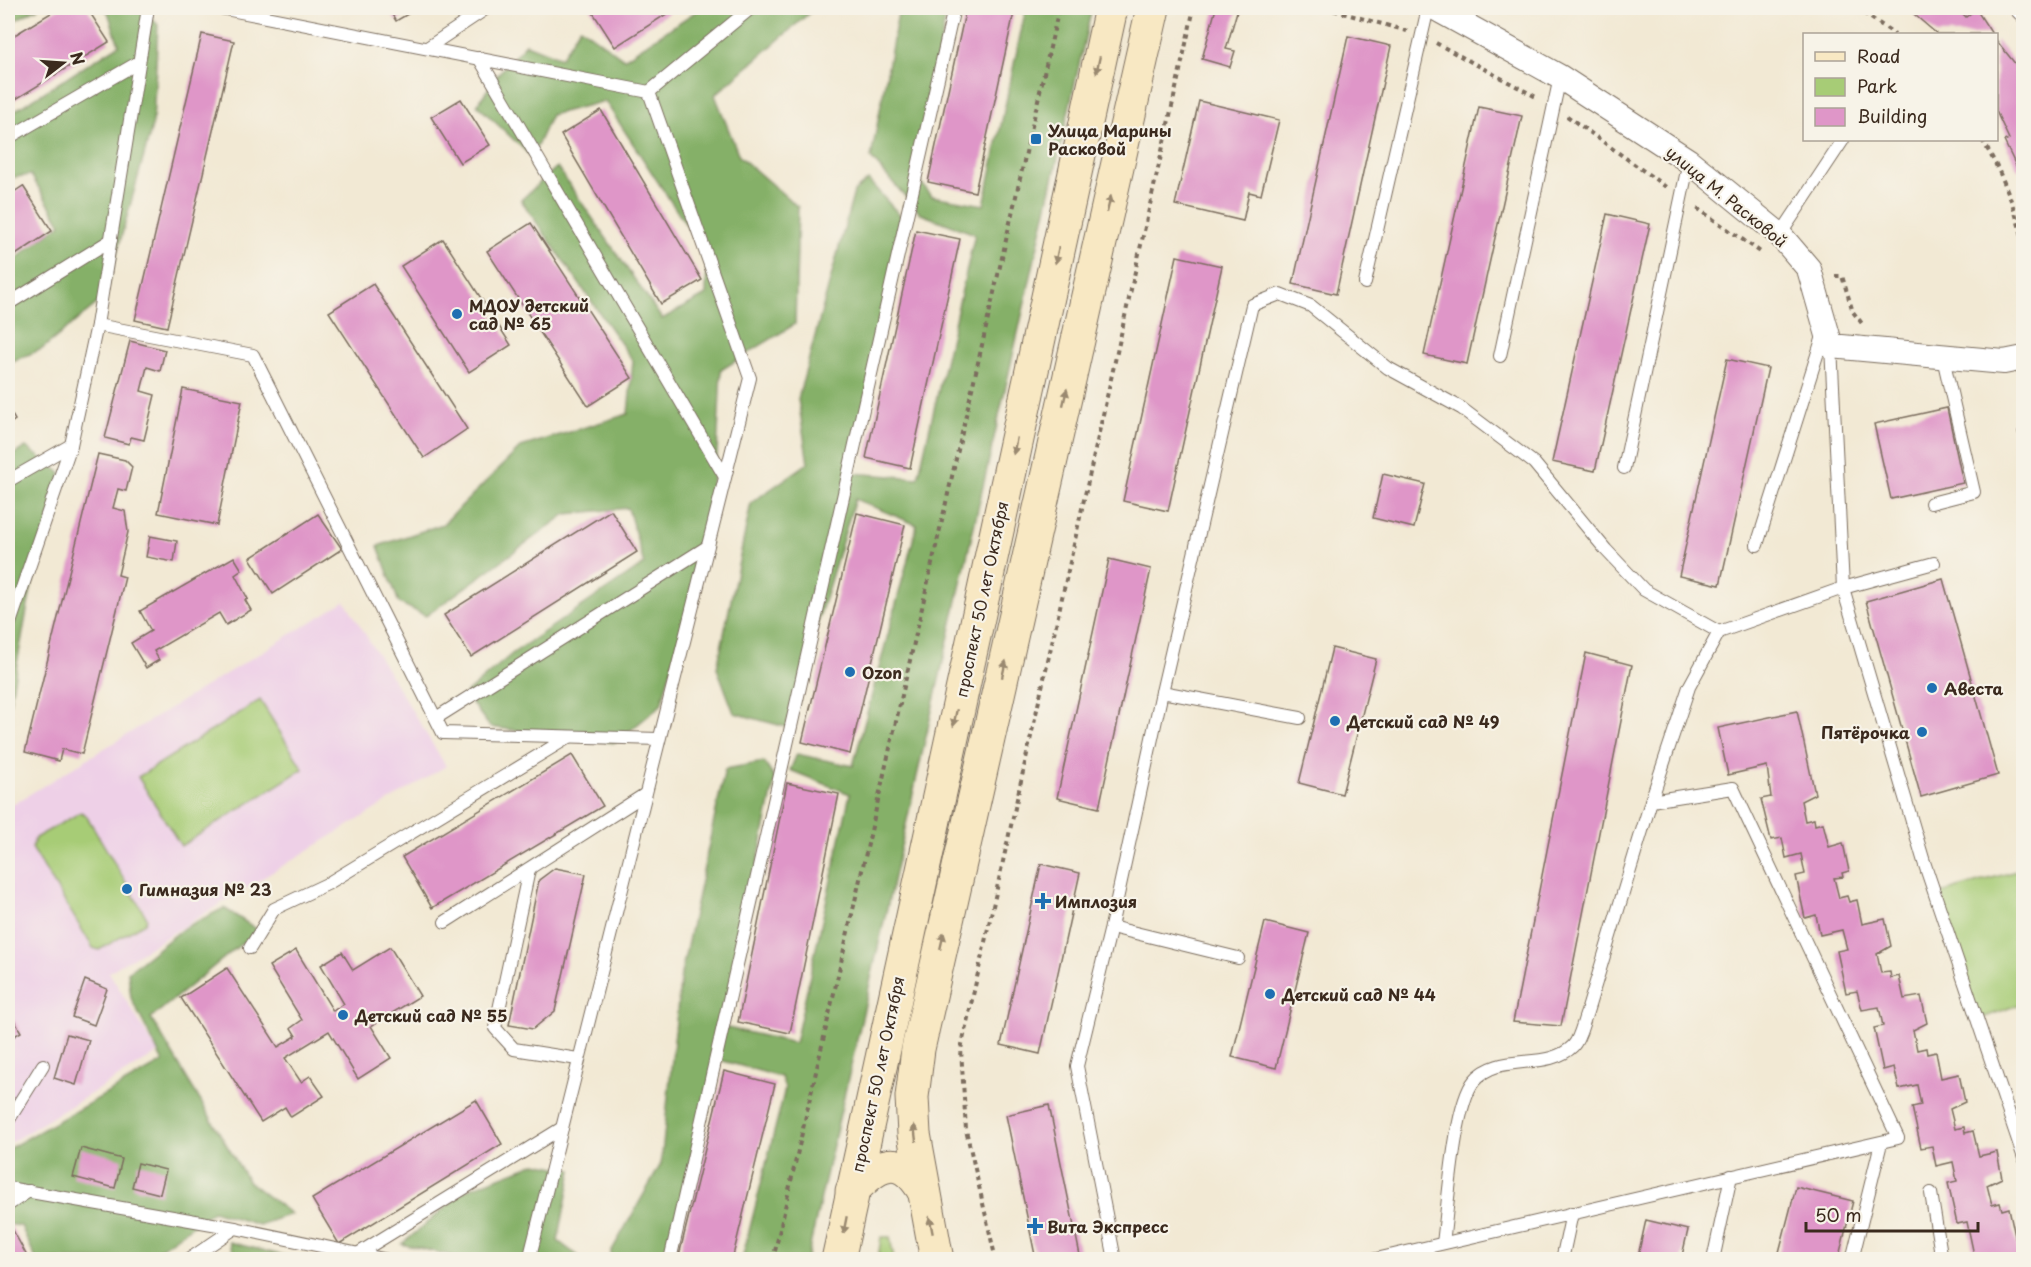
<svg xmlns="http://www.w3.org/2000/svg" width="2031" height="1267" font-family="'Playpen Sans',sans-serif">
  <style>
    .built { fill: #eed0e7 }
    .green { fill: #a7cc76; stroke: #717b4a; stroke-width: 1.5 }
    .forest { fill: #85b067; stroke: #606d42; stroke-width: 1.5 }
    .building { fill: #df96c8 }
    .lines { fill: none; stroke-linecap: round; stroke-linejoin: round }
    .service-casing { stroke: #7b6d5e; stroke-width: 14 }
    .minor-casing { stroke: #7b6d5e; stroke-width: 26 }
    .secondary-casing { stroke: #7b6d5e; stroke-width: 35 }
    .path { stroke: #7b6d5e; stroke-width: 4; stroke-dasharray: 4.5 4.5; stroke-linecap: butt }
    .service { stroke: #fff; stroke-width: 12 }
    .minor { stroke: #fff; stroke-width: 24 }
    .secondary { stroke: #f8e8c3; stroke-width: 33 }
    .oneway { fill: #9a8970 }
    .poi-dot { fill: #1f6fb2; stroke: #f7f3e8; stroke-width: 2 }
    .labels { text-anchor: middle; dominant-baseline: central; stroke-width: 4.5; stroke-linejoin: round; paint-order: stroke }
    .poi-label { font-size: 16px; font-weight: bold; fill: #3b2a1e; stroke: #f7f3e8; text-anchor: start }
    .street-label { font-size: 16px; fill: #3b2a1e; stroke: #f7f3e8 }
  </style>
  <rect width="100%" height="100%" fill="#f7f3e8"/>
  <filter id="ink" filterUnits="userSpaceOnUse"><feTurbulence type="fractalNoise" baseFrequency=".0167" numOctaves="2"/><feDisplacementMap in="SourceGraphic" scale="12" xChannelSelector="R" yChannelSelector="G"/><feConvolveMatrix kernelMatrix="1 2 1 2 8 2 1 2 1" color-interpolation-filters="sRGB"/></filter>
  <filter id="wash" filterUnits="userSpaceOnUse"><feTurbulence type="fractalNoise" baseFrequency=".008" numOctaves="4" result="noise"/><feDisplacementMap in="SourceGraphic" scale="24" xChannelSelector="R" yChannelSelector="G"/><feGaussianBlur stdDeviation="1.35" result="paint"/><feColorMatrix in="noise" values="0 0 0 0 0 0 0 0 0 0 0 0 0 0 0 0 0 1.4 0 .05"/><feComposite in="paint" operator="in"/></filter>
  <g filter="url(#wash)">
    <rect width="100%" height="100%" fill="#f2e9d4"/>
    <!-- built -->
    <path class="built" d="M345,601l101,165 -337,206 49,81 -150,91v-341l4,2z"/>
    <!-- green -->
    <g class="green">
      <path d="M260,700l43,69 -122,77 -43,-69z"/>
      <path d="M81,812l5,3 61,103 -2,5 -46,27 -6,-2 -61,-100 3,-10z"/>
      <path d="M2023,869v134l-46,17 -36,-127z"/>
      <path d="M881,1237h9l4,22h-16z"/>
    </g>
    <!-- forest -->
    <g class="forest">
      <path d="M8,8h30l-30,16z"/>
      <path d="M103,8h39l16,17 -5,98 -56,202 2,-23 -57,47 -34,14v-98l53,-41 -30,-49 -23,3v-63l111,-70 -11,-33z"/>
      <path d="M701,8h114l-100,87 24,61 59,51 -3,117 -74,46 -4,85 -23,131 -33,119 -46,38 -125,-16 -25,-33 48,-41 131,-89 -16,-56 -62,6 -140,102 -27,-13 -21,-57 65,-22 78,-77 107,-33 5,-53 -112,-161 36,-33 105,152 44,-24 1,-38 -102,-156 -54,14 -19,42 -55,-52 21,-31 28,-30 35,14 19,-31 44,32z"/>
      <path d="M899,8h48l-30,170 15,18 52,9 42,-197h66l-285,1251h-65l43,-170 -4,-12 -65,-18 -48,200 -58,1 1,-8 50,-88 20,-190 44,-205 39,-7 11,17 -52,248 72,16 55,-249 -60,-24 7,-16 56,12 64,-241 -62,-26 -69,228 -52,-14 -17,-45 34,-165 57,-40 -10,-64 56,-207 14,-12 38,42 -55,251 67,5 57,-244 -54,-20 -50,-56z"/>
      <path d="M26,447l35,26 -30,116 -23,123v-254z"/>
      <path d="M224,908l34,22 -107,88 97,163 43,33 -32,11 -46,-14 -69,49 -108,-1 -15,-33 -13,-2v-75l155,-87 -32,-64 -3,-26 56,-44z"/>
      <path d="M536,1163l36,7 -14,71 24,18h-116l-64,-15 64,-54z"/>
      <path d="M229,1242l68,17h-62z"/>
    </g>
    <g id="blocks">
      <!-- building -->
      <g class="building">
        <path d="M59,8h28l22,34 -101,62v-65z"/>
        <path d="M388,8h30l-22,13z"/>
        <path d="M590,8h86l-61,39z"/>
        <path d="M966,8h49l-40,184 -47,-10z"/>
        <path d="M1216,8h22l-12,41 9,2 -5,16 -28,-8z"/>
        <path d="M1899,8h58l9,9 10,-8 16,25h-55l-29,-25 -3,4z"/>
        <path d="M202,34l32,7 -67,286 -32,-7z"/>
        <path d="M1348,36l43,10 -55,248 -43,-10z"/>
        <path d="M1996,40l21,26 2,-3 5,6v9l-7,5 7,9v75l-6,3 -14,-29 5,-2 -13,-28z"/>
        <path d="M461,99l29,46 -30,18 -29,-46z"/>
        <path d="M1199,101l80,19 -18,75 -12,-3 -6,29 -68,-16z"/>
        <path d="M1479,107l43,9 -55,248 -43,-9z"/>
        <path d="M601,110l101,170 -41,24 -100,-169z"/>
        <path d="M23,186l29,45 -44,29v-64z"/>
        <path d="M1607,214l43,10 -55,247 -43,-9z"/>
        <path d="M531,223l101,155 -44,28 -101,-155z"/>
        <path d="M916,230l44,9 -50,229 -44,-10z"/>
        <path d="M443,239l68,106 -42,27 -68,-106z"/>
        <path d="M1177,256l45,10 -54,245 -45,-10z"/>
        <path d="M373,284l94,145 -43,29 -95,-146z"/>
        <path d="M130,341l35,9 -5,21 -13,-4 -6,24 14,4 -11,45 -13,-3 -2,7 -24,-6z"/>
        <path d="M1727,359l41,9 -48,217 -41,-9z"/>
        <path d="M183,389l59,12 -25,124 -59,-12z"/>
        <path d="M8,408l7,12 -7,5z"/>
        <path d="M1947,408l16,75 -72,16 -17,-75z"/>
        <path d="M2024,430v21l-1,1 -5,-20z"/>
        <path d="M98,454l27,6 7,7 -6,24 -8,-2 -5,19 12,3 3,21 -10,43 7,2 -43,177 -20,-5 -3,12 -34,-9z"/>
        <path d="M1383,474l42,10 -11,44 -41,-10z"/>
        <path d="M611,510l26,42 -166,105 -27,-42z"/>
        <path d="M857,513l48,12 -55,229 -48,-12z"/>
        <path d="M318,514l24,35 -69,45 -23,-36z"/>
        <path d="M150,536l27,5 -3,21 -28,-5z"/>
        <path d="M234,557l8,13 -7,5 13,24 -3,1 6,10 -25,15 -7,-12 -65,38 5,9 -13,8 -15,-25 20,-12 -11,-20z"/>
        <path d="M1109,559l42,10 -52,239 -42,-10z"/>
        <path d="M1943,579l55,196 -77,22 -55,-196z"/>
        <path d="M1332,648l44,11 -34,135 -43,-11z"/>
        <path d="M1586,653l46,12 -71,361 -48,-4z"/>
        <path d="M1797,711l18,83 -14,7 4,20 9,-2 1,6 8,-2 6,24 14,-4 6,28 -7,2 1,4 -9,1 5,20 8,-2 2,6 8,-2 5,24 23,-5 6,27 -14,8 4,19 9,-1 1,6 8,-2 5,23 17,-3 6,27 -14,7 4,20 9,-2 1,6 9,-2 5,26 18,-4 6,28 -15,7 5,20 9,-2 1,6 8,-2 6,25 18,-4 5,26 -15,7 5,20 8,-2 2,7 7,-2 11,51 -45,1 -8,-38 -10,2 -9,-41 9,-2 -4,-19 -17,4 -4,-20 -11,2 -9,-41 9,-2 -4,-20 -18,4 -5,-22 -11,3 -9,-42 9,-2 -4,-19 -17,3 -5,-19 -11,2 -9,-42 10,-2 -5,-19 -22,5 -4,-20 -11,3 -9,-42 9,-2 -4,-20 -15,4 -4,-20 -11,2 -10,-41 10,-2 -4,-31 -39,9 -10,-47z"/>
        <path d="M572,755l31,51 -171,102 -30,-51z"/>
        <path d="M787,783l52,11 -49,239 -52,-11z"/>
        <path d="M1041,864l39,9 -40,181 -39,-9z"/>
        <path d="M555,868l31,6 -31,137 -22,18 -24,-4 30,-145z"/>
        <path d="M1265,922l44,11 -33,135 -44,-11z"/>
        <path d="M390,947l30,49 -49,30 20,32 -33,21 -29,-48 -44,27 16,24 9,-6 14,20 -33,21 -6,-10 -24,15 -80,-124 46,-30 51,79 18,-11 -5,-8 11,-8 -33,-54 27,-16 37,61 11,-7 -23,-39 21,-13 11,18z"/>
        <path d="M85,980l22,9 -13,36 -22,-8z"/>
        <path d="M8,1010l13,22 -13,8z"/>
        <path d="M67,1034l22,6 -13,45 -22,-7z"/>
        <path d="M724,1071l51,13 -43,176h-54z"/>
        <path d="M476,1100l26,44 -163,100 -27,-45z"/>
        <path d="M1049,1105l32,155h-45l-30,-145z"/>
        <path d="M81,1148l41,11 -7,29 -42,-11z"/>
        <path d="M138,1163l28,7 -6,24 -28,-7z"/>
        <path d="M1796,1187l57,14 -15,59h-61z"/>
        <path d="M1646,1220l42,10 -7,30h-44z"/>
        <path d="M8,1221l21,39h-21z"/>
      </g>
    </g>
  </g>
  <g filter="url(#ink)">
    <use href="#blocks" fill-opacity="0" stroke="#7b6d5e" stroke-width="1.5"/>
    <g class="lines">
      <defs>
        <g id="service">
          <path d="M148,8l-51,317 156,30 190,378 216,6"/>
          <path d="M220,8l429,84"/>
          <path d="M2014,8l10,10"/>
          <path d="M427,48l60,-40"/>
          <path d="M479,58l246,419"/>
          <path d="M8,138l131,-76"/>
          <path d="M1780,235l63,-95"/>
          <path d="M1365,283l63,-275"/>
          <path d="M8,304l103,-64"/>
          <path d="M1831,346l12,242 81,274 100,296"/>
          <path d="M1500,356l60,-279"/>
          <path d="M1624,468l65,-307"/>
          <path d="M8,481l63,-36"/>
          <path d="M1931,503l43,-11 -31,-134"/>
          <path d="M1757,545l67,-212"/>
          <path d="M8,629l63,-184 26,-120"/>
          <path d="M1162,692l138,26"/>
          <path d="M436,718l271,-171"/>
          <path d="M529,870l-34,158 19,21 64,10"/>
          <path d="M445,922l199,-127"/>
          <path d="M1111,927l127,31"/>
          <path d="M250,948l24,-39 53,-25 242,-147"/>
          <path d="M8,1121l35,-56"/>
          <path d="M8,1188l227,40 153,32"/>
          <path d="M1931,1193l11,67"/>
          <path d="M8,1205l21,-14"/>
          <path d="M1443,1243c5,-36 11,-138 31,-162 24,-30 73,-9 99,-35 7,-7 10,-24 14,-34l64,-211 38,-114 30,-55 124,-44 91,-25"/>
          <path d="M359,1253l203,-125"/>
          <path d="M188,1260l47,-32"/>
          <path d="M529,1260l221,-882 -101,-286 102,-84"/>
          <path d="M670,1260l284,-1252"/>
          <path d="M1115,1260l-38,-194 34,-139 51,-235 90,-387 28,-11 31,12 77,62 73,40 73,55 72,87 38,40 75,42"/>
          <path d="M1372,1260l526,-122 -165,-350 -82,13"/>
          <path d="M1562,1260l10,-47"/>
          <path d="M1713,1260l18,-84"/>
          <path d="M1852,1260l29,-117"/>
        </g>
        <path id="minor" d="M1435,8l125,69 129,84 91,74 29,34 22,77 173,16 20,-4"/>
        <g id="secondary">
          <path d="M852,1191c27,-29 48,-39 72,0"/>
          <path d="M838,1260l273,-1252"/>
          <path d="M937,1260l-23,-126 -2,-37 6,-48 235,-1041"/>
        </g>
      </defs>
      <!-- service casing -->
      <use href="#service" class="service-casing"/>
      <!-- minor casing -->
      <use href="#minor" class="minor-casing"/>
      <!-- secondary casing -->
      <use href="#secondary" class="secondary-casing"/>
      <!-- path -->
      <g class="path">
        <path d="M1325,8l82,23"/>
        <path d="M1856,8l39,26"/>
        <path d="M1436,43l102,55"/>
        <path d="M1567,116l99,71"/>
        <path d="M1982,140c20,32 34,69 42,106"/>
        <path d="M1697,208l65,45"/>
        <path d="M1835,276h7l11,36 11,14"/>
        <path d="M773,1260l286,-1252"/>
        <path d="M996,1260l-30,-130 -5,-81 233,-1041"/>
      </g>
      <!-- service -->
      <use href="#service" class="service"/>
      <!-- minor -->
      <use href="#minor" class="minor"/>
      <!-- secondary -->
      <use href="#secondary" class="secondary"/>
    </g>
    <!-- one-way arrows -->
    <defs><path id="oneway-solid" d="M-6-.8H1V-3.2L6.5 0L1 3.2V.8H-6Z" transform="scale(1.5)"/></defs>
    <g class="oneway">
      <use href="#oneway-solid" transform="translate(1098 65) rotate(102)"/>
      <use href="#oneway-solid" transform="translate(1109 204) rotate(-77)"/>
      <use href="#oneway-solid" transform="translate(1057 255) rotate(102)"/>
      <use href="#oneway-solid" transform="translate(1065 397) rotate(-77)"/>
      <use href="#oneway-solid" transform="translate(1015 446) rotate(102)"/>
      <use href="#oneway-solid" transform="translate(1004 669) rotate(-77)"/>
      <use href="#oneway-solid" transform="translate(955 718) rotate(102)"/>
      <use href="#oneway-solid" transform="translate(942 941) rotate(-77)"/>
      <use href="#oneway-solid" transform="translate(915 1133) rotate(-97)"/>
      <use href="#oneway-solid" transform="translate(845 1225) rotate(101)"/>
      <use href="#oneway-solid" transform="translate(931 1225) rotate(-101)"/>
    </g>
  </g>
  <!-- markers -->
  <g class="poi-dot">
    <rect x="1030" y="133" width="12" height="12" rx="3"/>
    <circle cx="457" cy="314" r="6"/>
    <circle cx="850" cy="672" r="6"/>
    <circle cx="1932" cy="688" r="6"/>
    <circle cx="1335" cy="721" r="6"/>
    <circle cx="1922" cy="732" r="6"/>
    <circle cx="127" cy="889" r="6"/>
    <path d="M1040 892h6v6h6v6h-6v6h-6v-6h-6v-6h6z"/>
    <circle cx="1270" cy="994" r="6"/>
    <circle cx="343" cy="1015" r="6"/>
    <path d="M1032 1217h6v6h6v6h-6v6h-6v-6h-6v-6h6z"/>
  </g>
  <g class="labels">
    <!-- poi labels -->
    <g class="poi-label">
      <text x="1048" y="130">Улица Марины<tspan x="1048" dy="18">Расковой</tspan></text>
      <text x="469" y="305">МДОУ детский<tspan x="469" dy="18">сад № 65</tspan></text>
      <text x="862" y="672">Ozon</text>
      <text x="1944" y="688">Авеста</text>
      <text x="1347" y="721">Детский сад № 49</text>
      <text x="1910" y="732" text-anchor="end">Пятёрочка</text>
      <text x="139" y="889">Гимназия № 23</text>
      <text x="1055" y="901">Имплозия</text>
      <text x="1282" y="994">Детский сад № 44</text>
      <text x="355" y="1015">Детский сад № 55</text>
      <text x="1047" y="1226">Вита Экспресс</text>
    </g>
    <!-- street labels -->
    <g class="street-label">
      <text transform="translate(1727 196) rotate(39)">улица М. Расковой</text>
      <text transform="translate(981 599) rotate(-78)">проспект 50 лет Октября</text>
      <text transform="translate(877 1074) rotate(-78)">проспект 50 лет Октября</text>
    </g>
  </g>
  <!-- margin -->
  <rect width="2031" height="1267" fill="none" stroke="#f7f3e8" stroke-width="30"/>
  <!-- legend -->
  <rect x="1803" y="33" width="195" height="108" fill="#f7f3e8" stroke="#aca397" stroke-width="1.5"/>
  <rect x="1815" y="52" width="30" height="9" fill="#f8e8c3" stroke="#aca397" stroke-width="1.5"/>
  <text x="1857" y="63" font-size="18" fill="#3b2a1e">Road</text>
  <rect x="1815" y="78" width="30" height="18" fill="#a7cc76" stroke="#aca397" stroke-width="1.5"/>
  <text x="1857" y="93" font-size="18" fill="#3b2a1e">Park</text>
  <rect x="1815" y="108" width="30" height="18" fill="#df96c8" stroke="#aca397" stroke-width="1.5"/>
  <text x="1857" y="123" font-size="18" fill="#3b2a1e">Building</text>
  <!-- north arrow -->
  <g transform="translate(63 63) rotate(73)" stroke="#f7f3e8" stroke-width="4.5" paint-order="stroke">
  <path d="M0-4.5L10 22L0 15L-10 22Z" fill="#3b2a1e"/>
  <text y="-9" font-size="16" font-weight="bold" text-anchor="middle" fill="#3b2a1e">N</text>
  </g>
  <!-- scale -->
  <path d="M1806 1222v9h172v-9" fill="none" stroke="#3b2a1e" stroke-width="3"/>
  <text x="1815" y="1222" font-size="18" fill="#3b2a1e" stroke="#f7f3e8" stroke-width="4.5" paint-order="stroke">50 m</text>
</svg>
